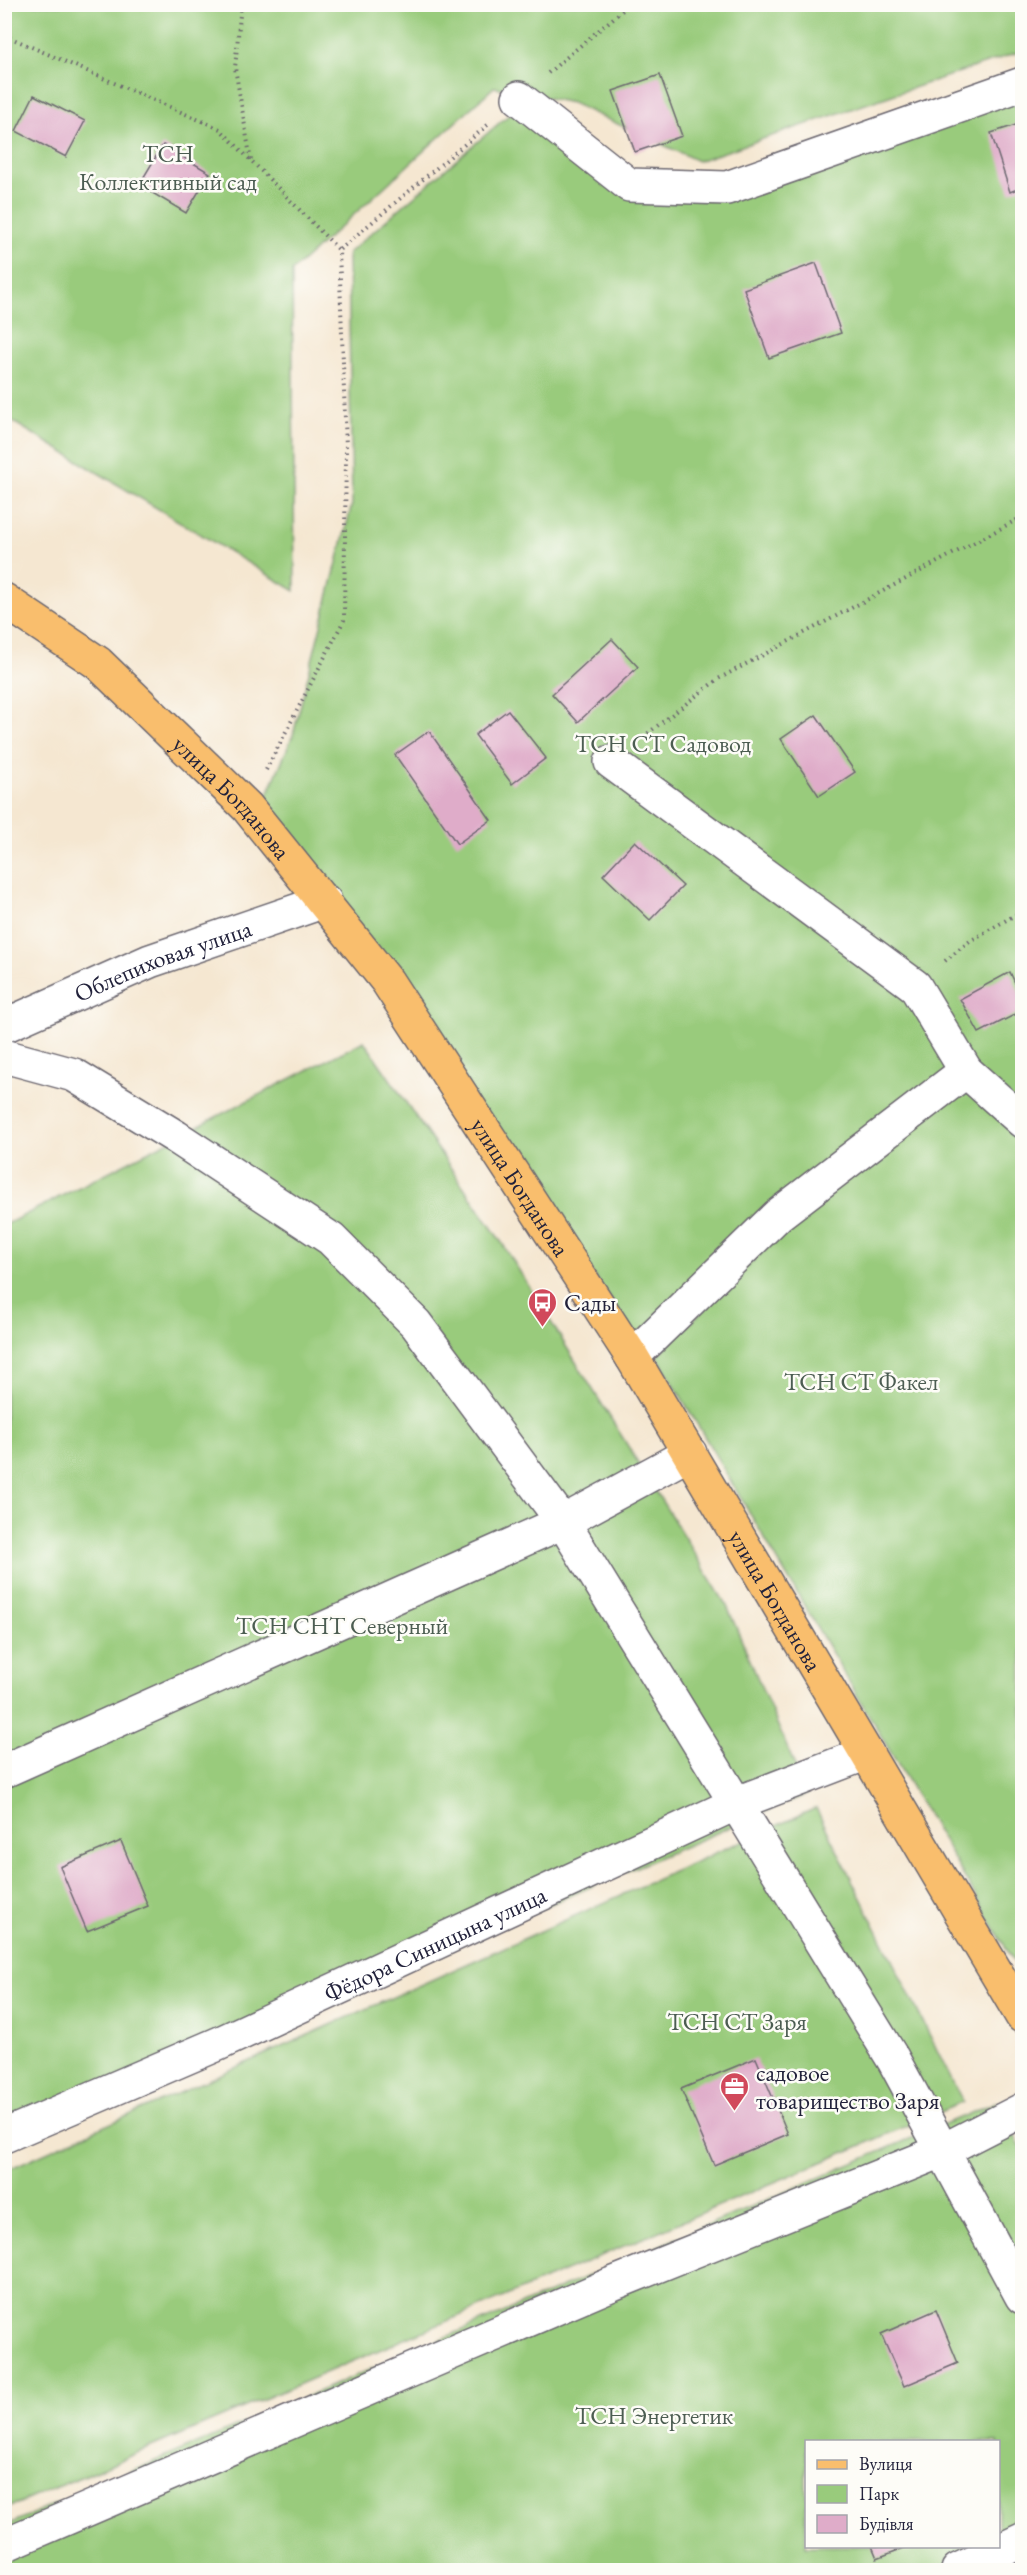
<svg xmlns="http://www.w3.org/2000/svg" width="1027" height="2575" font-family="'EB Garamond',serif">
  <style>
    .green { fill: #99cb7c; stroke: #5e765c; stroke-width: 1.5; fill-rule: evenodd }
    .building { fill: #dfacc9 }
    .lines { fill: none; stroke-linecap: round; stroke-linejoin: round }
    .minor-casing { stroke: #6c6770; stroke-width: 36 }
    .major-casing { stroke: #6c6770; stroke-width: 36 }
    .path { stroke: #6c6770; stroke-width: 4; stroke-dasharray: 1.5 4.5; stroke-linecap: butt }
    .minor { stroke: #fff; stroke-width: 33 }
    .major { stroke: #f9be6d; stroke-width: 33 }
    .labels { text-anchor: middle; dominant-baseline: central; stroke-width: 5; stroke-linejoin: round; paint-order: stroke }
    .park-label { font-size: 24px; fill: #4c5d52; stroke: #fdfcf7 }
    .street-label { font-size: 24px; fill: #22223b; stroke: #fdfcf7 }
    .poi-label { font-size: 24px; fill: #22223b; stroke: #fdfcf7; text-anchor: start }
  </style>
  <rect width="100%" height="100%" fill="#fdfcf7"/>
  <filter id="ink" filterUnits="userSpaceOnUse"><feTurbulence type="fractalNoise" baseFrequency=".0167" numOctaves="2"/><feDisplacementMap in="SourceGraphic" scale="12" xChannelSelector="R" yChannelSelector="G"/><feConvolveMatrix kernelMatrix="1 2 1 2 8 2 1 2 1" color-interpolation-filters="sRGB"/></filter>
  <filter id="wash" filterUnits="userSpaceOnUse"><feTurbulence type="fractalNoise" baseFrequency=".008" numOctaves="4" result="noise"/><feDisplacementMap in="SourceGraphic" scale="24" xChannelSelector="R" yChannelSelector="G"/><feGaussianBlur stdDeviation="1.35" result="paint"/><feColorMatrix in="noise" values="0 0 0 0 0 0 0 0 0 0 0 0 0 0 0 0 0 1.4 0 .05"/><feComposite in="paint" operator="in"/></filter>
  <g filter="url(#wash)">
    <rect width="100%" height="100%" fill="#f5e7d1"/>
    <!-- green -->
    <g class="green">
      <path d="M1022,4v47l-324,110 -126,-58 -78,-16 -202,184 3,320 -290,-174 -1,-412z"/>
      <path d="M1022,93v1039l-74,-61 -311,267 -372,-537 28,-66 59,-231 -4,-251 170,-146 112,88 111,-3z"/>
      <path d="M364,1041l138,202 225,363 80,188 -802,344v-913z"/>
      <path d="M965,1086l57,55v834l-365,-619 136,-135z"/>
      <path d="M816,1808l147,294 -958,407 -1,-338z"/>
      <path d="M996,2102l26,48v420h-1017l-1,-44zM806,2442h192v104h-192z"/>
    </g>
    <g id="blocks">
      <!-- building -->
      <g class="building">
        <path d="M660,75l22,61 -47,16 -22,-61z"/>
        <path d="M34,95l51,26 -19,36 -50,-26z"/>
        <path d="M1022,123v64l-12,5 -19,-59z"/>
        <path d="M163,145l47,28 -24,40 -47,-28z"/>
        <path d="M816,263l25,70 -72,25 -25,-69z"/>
        <path d="M612,639l26,28 -60,55 -26,-28z"/>
        <path d="M508,710l38,48 -34,26 -37,-49z"/>
        <path d="M816,715l39,57 -36,24 -38,-57z"/>
        <path d="M429,731l62,89 -34,24 -62,-89z"/>
        <path d="M635,841l48,45 -33,34 -47,-45z"/>
        <path d="M1010,972l12,26v13l-43,22 -19,-34z"/>
        <path d="M121,1841l27,65 -61,25 -27,-64z"/>
        <path d="M756,2058l32,76 -74,31 -33,-76z"/>
        <path d="M936,2310l22,53 -54,23 -23,-52z"/>
        <path d="M872,2546h35v1l-30,11z"/>
      </g>
    </g>
  </g>
  <g filter="url(#ink)">
    <use href="#blocks" fill-opacity="0" stroke="#6c6770" stroke-width="1.5"/>
    <g class="lines">
      <defs>
        <g id="minor">
          <path d="M519,98l110,87 98,3 295,-104"/>
          <path d="M611,762l304,224 51,85 56,50"/>
          <path id="s1" d="M4,1026l146,-65 175,-60"/>
          <path d="M4,1056l70,19 102,62 155,102 85,85 147,198 330,537 129,238"/>
          <path d="M632,1357l146,-142 188,-144"/>
          <path d="M4,1771l559,-249 127,-69"/>
          <path id="s2" d="M4,2136l214,-92 519,-241 130,-50"/>
          <path d="M4,2545l608,-261 330,-133 80,-41"/>
          <path d="M958,2570l64,-30"/>
        </g>
        <g id="major">
          <path id="s3" d="M4,600l94,63 149,144 140,174 245,376 390,659"/>
        </g>
      </defs>
      <!-- minor casing -->
      <use href="#minor" class="minor-casing"/>
      <!-- major casing -->
      <use href="#major" class="major-casing"/>
      <!-- path -->
      <g class="path">
        <path d="M241,4l-6,64 16,93"/>
        <path d="M4,35l216,94 119,121"/>
        <path d="M548,73l82,-69"/>
        <path d="M643,737l75,-58 304,-162"/>
        <path d="M266,770l78,-150 2,-172 -7,-198 151,-127"/>
        <path d="M945,961l25,-20 52,-30"/>
      </g>
      <!-- minor -->
      <use href="#minor" class="minor"/>
      <!-- major -->
      <use href="#major" class="major"/>
    </g>
  </g>
  <!-- icons -->
  <defs>
    <symbol id="bus-pin" viewBox="-11 -11 22 30"><path d="M0 17L-7.5 6A9.5 9.5 0 1 1 7.5 6Z" fill="#d1495b" stroke="#fdfcf7"/><path d="M-5-6H5V4H4V6H2V4H-2V6H-4V4H-5ZM-3.5-4V0h7V-4ZM-3.5 1.2v1.5H-2V1.2ZM2 1.2v1.5H3.5V1.2Z" fill="#fff"/></symbol>
    <symbol id="office-pin" viewBox="-11 -11 22 30"><path d="M0 17L-7.5 6A9.5 9.5 0 1 1 7.5 6Z" fill="#d1495b" stroke="#fdfcf7"/><path d="M-6-3h4V-5.5h4V-3h4V5H-6ZM-1-4.5V-3h2v-1.5ZM-6 0V1H6V0Z" fill="#fff"/></symbol>
  </defs>
  <g fill-rule="evenodd">
    <use href="#bus-pin" x="526" y="1286" width="33" height="45"/>
    <use href="#office-pin" x="718" y="2070" width="33" height="45"/>
  </g>
  <g class="labels">
    <!-- park labels -->
    <g class="park-label">
      <text x="168" y="153">ТСН<tspan x="168" dy="28">Коллективный сад</tspan></text>
      <text x="663" y="743">ТСН СТ Садовод</text>
      <text x="861" y="1381">ТСН СТ Факел</text>
      <text x="342" y="1625">ТСН СНТ Северный</text>
      <text x="737" y="2021">ТСН СТ Заря</text>
      <text x="654" y="2415">ТСН Энергетик</text>
    </g>
    <!-- street labels -->
    <g class="street-label">
      <text stroke="none"><textPath href="#s3" startOffset="303">улица Богданова</textPath></text>
      <text stroke="none"><textPath href="#s1" startOffset="172">Облепиховая улица</textPath></text>
      <text stroke="none"><textPath href="#s3" startOffset="789">улица Богданова</textPath></text>
      <text stroke="none"><textPath href="#s3" startOffset="1275">улица Богданова</textPath></text>
      <text stroke="none"><textPath href="#s2" startOffset="472">Фёдора Синицына улица</textPath></text>
    </g>
    <!-- poi labels -->
    <g class="poi-label">
      <text x="564" y="1302">Сады</text>
      <text x="756" y="2072">садовое<tspan x="756" dy="28">товарищество Заря</tspan></text>
    </g>
  </g>
  <!-- margin -->
  <rect width="1027" height="2575" fill="none" stroke="#fdfcf7" stroke-width="24"/>
  <!-- legend -->
  <rect x="805" y="2440" width="195" height="108" fill="#fdfcf7" stroke="#a5a5ac" stroke-width="1.5"/>
  <rect x="817" y="2460" width="30" height="9" fill="#f9be6d" stroke="#a5a5ac" stroke-width="1.5"/>
  <text x="859" y="2470" font-size="18" fill="#22223b">Вулиця</text>
  <rect x="817" y="2485" width="30" height="18" fill="#99cb7c" stroke="#a5a5ac" stroke-width="1.5"/>
  <text x="859" y="2500" font-size="18" fill="#22223b">Парк</text>
  <rect x="817" y="2515" width="30" height="18" fill="#dfacc9" stroke="#a5a5ac" stroke-width="1.5"/>
  <text x="859" y="2530" font-size="18" fill="#22223b">Будівля</text>
</svg>
